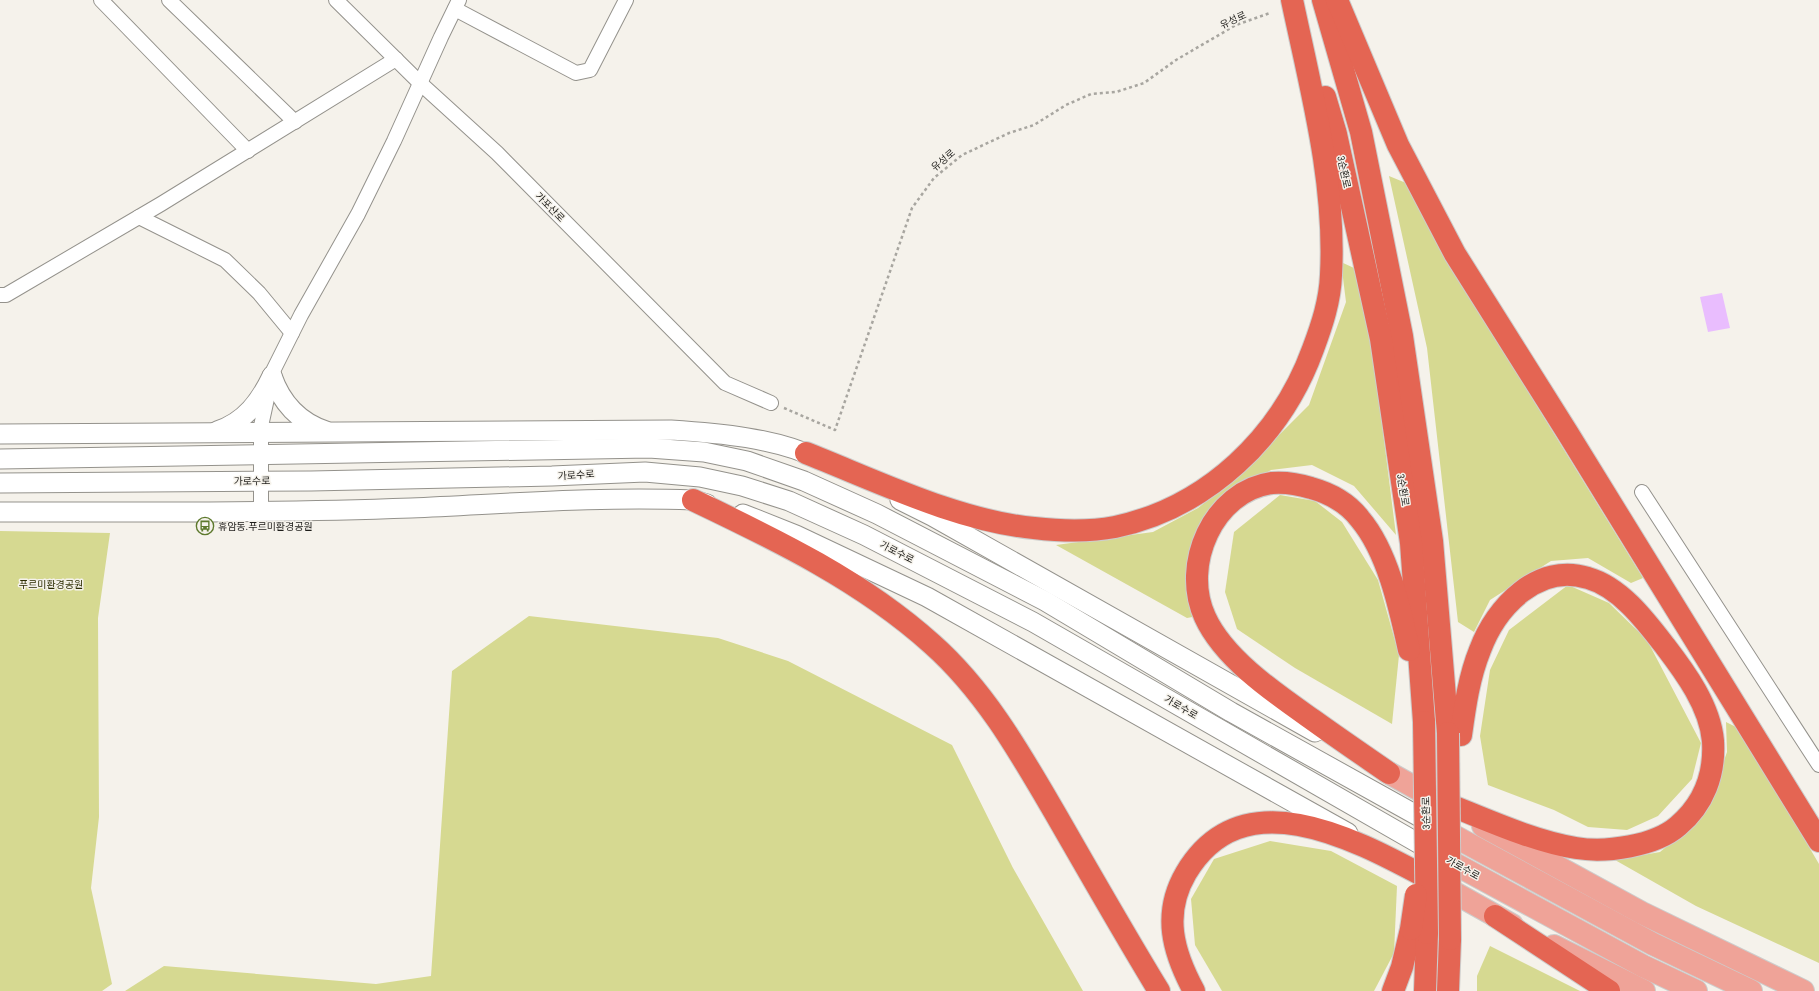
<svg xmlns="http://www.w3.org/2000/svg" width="1819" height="991" font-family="'Roboto Condensed','Noto Sans KR',sans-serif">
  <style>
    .green { fill: #d6d991 }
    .building { fill: #e9bdfe }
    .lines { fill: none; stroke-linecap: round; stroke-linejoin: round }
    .street-casing { stroke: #94928c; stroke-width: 16 }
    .secondary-casing { stroke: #94928c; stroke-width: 21 }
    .primary-casing { stroke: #cdcdcc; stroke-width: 24 }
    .highway-casing { stroke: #cdcdcc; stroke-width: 24 }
    .path { stroke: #a8a6a0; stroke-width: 2.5; stroke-dasharray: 3 3; stroke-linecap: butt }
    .street { stroke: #fff; stroke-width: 14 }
    .secondary { stroke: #fff; stroke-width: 19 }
    .primary { stroke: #efa398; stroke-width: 22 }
    .highway { stroke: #e46553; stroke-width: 22 }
    .highway-bridge-casing { stroke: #cdcdcc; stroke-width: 24; stroke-linecap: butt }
    .highway-bridge { stroke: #e46553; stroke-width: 22 }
    .labels { text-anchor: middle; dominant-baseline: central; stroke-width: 3; stroke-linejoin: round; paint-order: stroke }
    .street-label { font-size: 10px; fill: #1d1c19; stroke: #f5f2eb }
    .poi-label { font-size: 10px; fill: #1d1c19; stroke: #f5f2eb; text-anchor: start }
    .park-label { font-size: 10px; fill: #2c2d01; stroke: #f5f2eb }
  </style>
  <rect width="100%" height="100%" fill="#f5f2eb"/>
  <!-- green -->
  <g class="green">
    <path d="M1389,176l17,7 52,95 185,300 -12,5 -43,-25 -37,3 -61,39 -16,32 -16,-10 -31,-274z"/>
    <path d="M1341,262l13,6 18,77 24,190 -42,-49 -42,-21 -41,5 -38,22 -34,37 -1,87 -11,2 -131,-73 97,-13 45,-24 40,-32 71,-71 37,-103z"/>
    <path d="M1280,495l35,6 27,21 36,58 21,75 -7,69 -97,-56 -58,-39 -12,-37 9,-60z"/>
    <path d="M0,531l110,2 -12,85 1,199 -8,71 21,96 -10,7h-102z"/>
    <path d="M1568,585l41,18 38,37 54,103 -9,36 -34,37 -31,14 -39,-3 -34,-17 -66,-25 -8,-49 10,-66 19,-40z"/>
    <path d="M529,616l189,22 70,23 164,84 61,123 70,123h-958l39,-25 212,18 55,-8 21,-305z"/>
    <path d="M1726,722l14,7 79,135v99l-123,-57 -81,-46 45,-8 38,-32 13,-22 16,-46z"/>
    <path d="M1270,841l61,10 66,35 -3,67 -20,38h-152l-27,-46 -4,-46 23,-40z"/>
    <path d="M1490,946l90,45h-103v-15z"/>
  </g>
  <!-- building -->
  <path class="building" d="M1722,293l8,35 -22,4 -8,-35z"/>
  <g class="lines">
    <defs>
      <g id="street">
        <path d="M101,0l147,151"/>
        <path d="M169,0l126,122"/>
        <path d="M336,0l84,83 77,70 228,230 46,20"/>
        <path d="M455,9l121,64 14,-3 36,-70"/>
        <path d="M139,217l86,43 34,33 33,40"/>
        <path d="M0,295h6l155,-91 235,-145"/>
        <path d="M1642,492l177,273"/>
        <path d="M261,511v-85l12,-55 28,-56 57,-101 36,-73 47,-104 18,-37"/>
      </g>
      <g id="secondary">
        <path d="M272,376c9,26 27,46 54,55"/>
        <path d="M217,431c28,-9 43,-30 55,-55"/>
        <path d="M0,434l671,-4c47,3 106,8 148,29"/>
        <path d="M0,459l649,-11 55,4 43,9 57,20 73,33 168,87 186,111 205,114"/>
        <path d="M0,483l311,-2 241,-5 93,-4 55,5 42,9 47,15 75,34 169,87 404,232"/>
        <path d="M900,500l32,16 383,216"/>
        <path d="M0,512c137,0 274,1 411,-4 94,-4 188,-12 282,-8l14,4"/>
        <path d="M743,514l53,21 131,62 421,236"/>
      </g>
      <g id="primary">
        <path d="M1389,773l52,29"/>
        <path d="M1483,826l159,87 161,78"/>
        <path d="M1441,829l212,115 98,47"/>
        <path d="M1442,857l201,109 53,25"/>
        <path d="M1437,883l75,42"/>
        <path d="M1554,946l90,45"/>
      </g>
      <g id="highway">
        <path d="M1323,0l38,132 41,204 30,205 16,192"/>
        <path d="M1337,0l61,145 57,109 112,178 252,409"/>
        <path d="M1325,97l11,37 45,205 30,204 13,179"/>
        <path d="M806,453c71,28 152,68 228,75 26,3 55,4 81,-1 93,-20 166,-90 198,-178 9,-24 17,-48 18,-74 5,-93 -20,-185 -39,-275"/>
        <path d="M693,500c84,40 169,81 239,144 53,47 88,109 123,169 34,59 68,119 104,178"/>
        <path d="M1389,773c-26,-18 -51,-35 -76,-53 -37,-26 -89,-61 -108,-103 -24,-52 8,-126 67,-134 13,-1 26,1 39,5 18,5 37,15 49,31 28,33 40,90 49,131"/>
        <path d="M1437,800c42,16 94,41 139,48 30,5 79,-2 102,-22 26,-22 37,-52 35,-85 -3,-35 -28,-69 -48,-95 -20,-26 -45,-59 -77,-68 -50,-16 -92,29 -108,72 -11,27 -15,56 -19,85"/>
        <path d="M1495,916l114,75"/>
        <path d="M1194,991c-21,-39 -32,-77 -8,-118 59,-99 177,-29 251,10"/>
        <path d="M1393,991l9,-24 9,-38"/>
        <path d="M1425,991l2,-58"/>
        <path d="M1448,991l2,-52"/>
      </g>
    </defs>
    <!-- street casing -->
    <use href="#street" class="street-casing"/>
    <!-- secondary casing -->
    <use href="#secondary" class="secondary-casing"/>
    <!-- primary casing -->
    <use href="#primary" class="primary-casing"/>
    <!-- highway casing -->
    <use href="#highway" class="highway-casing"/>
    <!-- path -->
    <path class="path" d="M784,408l51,22 77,-222 22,-30 28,-23 47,-22 25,-8 32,-20 25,-11 25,-2 28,-9 32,-23 60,-35 34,-12"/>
    <!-- street -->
    <use href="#street" class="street"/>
    <!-- secondary -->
    <use href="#secondary" class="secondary"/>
    <!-- primary -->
    <use href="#primary" class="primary"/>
    <!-- highway -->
    <use href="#highway" class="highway"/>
    <defs>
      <g id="highway-bridge">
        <path d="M1424,722l3,211"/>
        <path d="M1448,733l2,206"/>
        <path d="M1411,929l5,-34"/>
      </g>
    </defs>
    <!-- highway-bridge casing -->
    <use href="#highway-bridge" class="highway-bridge-casing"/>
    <!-- highway-bridge -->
    <use href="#highway-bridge" class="highway-bridge"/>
  </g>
  <!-- icons -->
  <defs>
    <symbol id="bus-ring" viewBox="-11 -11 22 22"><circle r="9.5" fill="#f5f2eb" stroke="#5d792d" stroke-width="1.5"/><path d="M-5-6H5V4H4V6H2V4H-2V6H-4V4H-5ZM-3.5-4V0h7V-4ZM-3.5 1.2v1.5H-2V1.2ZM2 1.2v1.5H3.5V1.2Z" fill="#5d792d"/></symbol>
  </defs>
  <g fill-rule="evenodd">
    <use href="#bus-ring" x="195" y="516" width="20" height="20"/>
  </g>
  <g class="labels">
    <!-- street labels -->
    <g class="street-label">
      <text transform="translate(1233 20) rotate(-25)">유성로</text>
      <text transform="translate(943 160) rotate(-40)">유성로</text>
      <text transform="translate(1344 172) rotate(78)">3순환로</text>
      <text transform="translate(550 207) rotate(45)">가포산로</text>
      <text transform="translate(576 475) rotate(-4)">가로수로</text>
      <text transform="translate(252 481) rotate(-1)">가로수로</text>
      <text transform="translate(1403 490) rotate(81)">3순환로</text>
      <text transform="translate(897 552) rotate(27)">가로수로</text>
      <text transform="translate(1181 707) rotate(30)">가로수로</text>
      <text transform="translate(1426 813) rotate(-91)">3순환로</text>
      <text transform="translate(1463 868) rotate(29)">가로수로</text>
    </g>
    <!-- poi labels -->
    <g class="poi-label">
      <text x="218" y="526">휴암동.푸르미환경공원</text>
    </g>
    <!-- park labels -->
    <g class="park-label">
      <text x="51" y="584">푸르미환경공원</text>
    </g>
  </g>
</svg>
